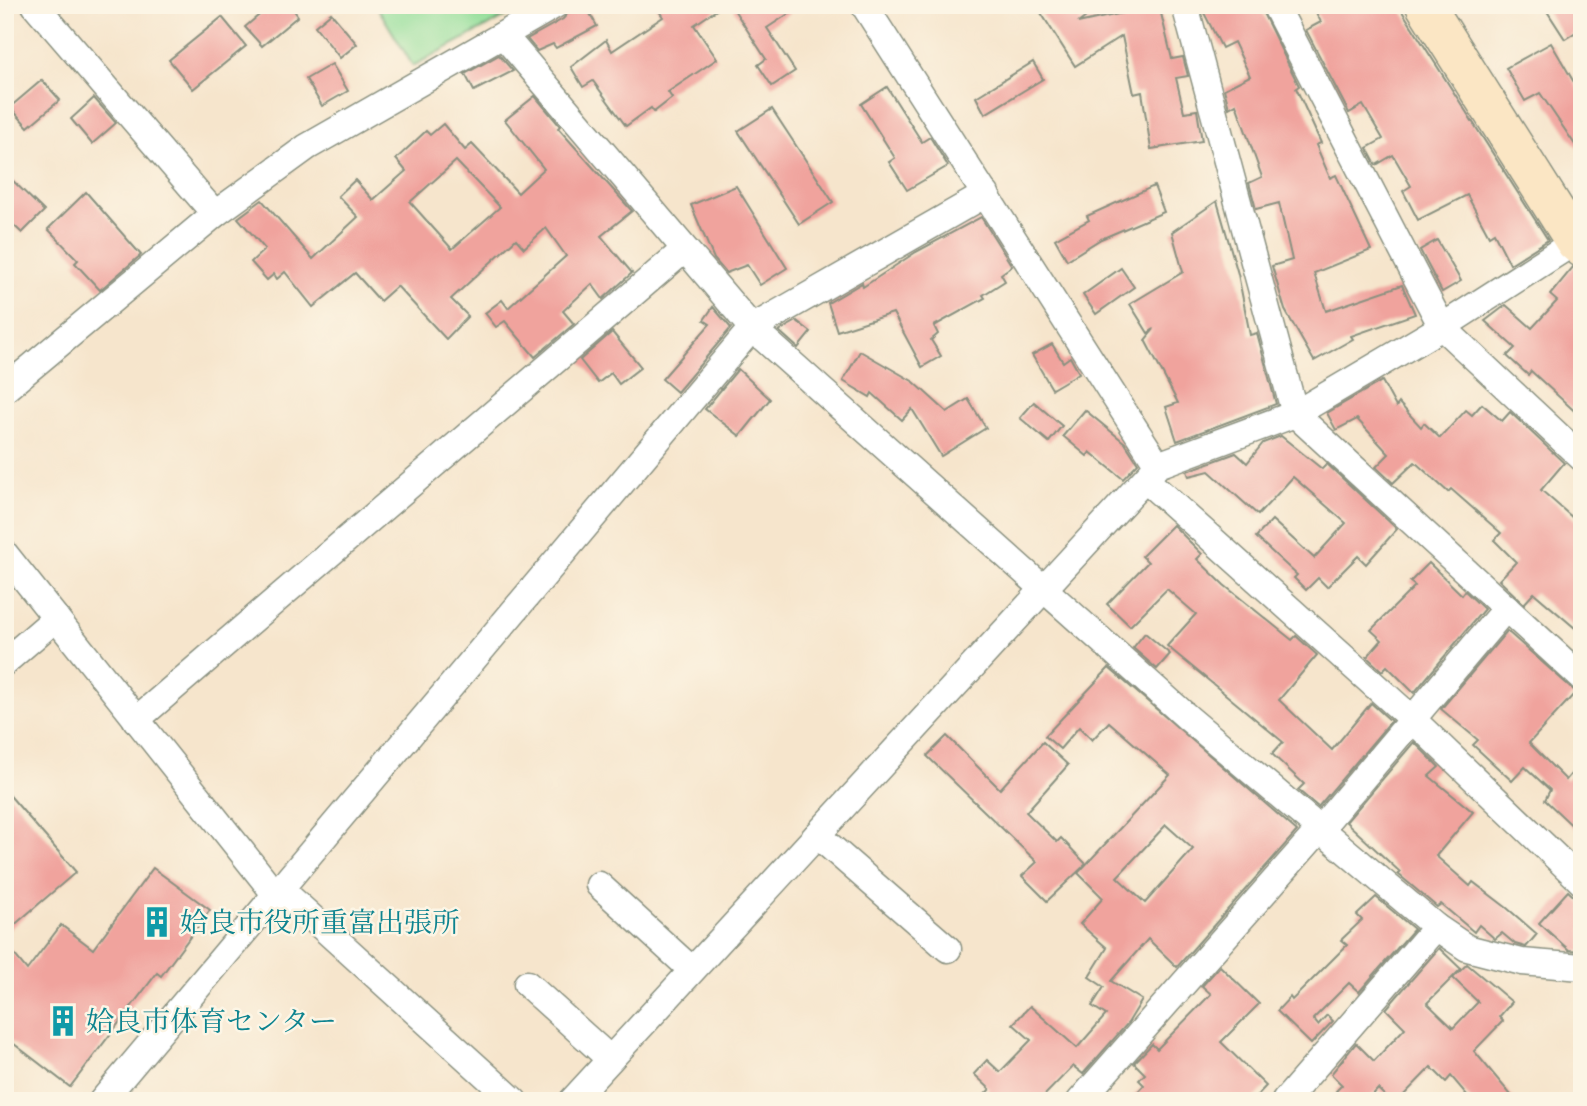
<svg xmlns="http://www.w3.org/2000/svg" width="1587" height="1106" font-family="'IM FELL Great Primer','Noto Serif JP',serif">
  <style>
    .green { fill: #95df9b; stroke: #5a8e68; stroke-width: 2 }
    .building { fill: #f0a39d; fill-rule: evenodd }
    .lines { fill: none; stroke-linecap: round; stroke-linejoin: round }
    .street-casing { stroke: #8a9180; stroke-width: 29 }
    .secondary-casing { stroke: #8a9180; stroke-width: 41 }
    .street { stroke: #fff; stroke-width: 26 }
    .secondary { stroke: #fbe6c4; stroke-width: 38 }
    .labels { text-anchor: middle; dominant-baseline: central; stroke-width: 5; stroke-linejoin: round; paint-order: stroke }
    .culture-label { font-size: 28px; fill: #0d838f; stroke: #fcf5e5; text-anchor: start }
  </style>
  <rect width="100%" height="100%" fill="#fcf5e5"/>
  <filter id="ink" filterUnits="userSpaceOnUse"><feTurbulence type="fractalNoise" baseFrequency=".0143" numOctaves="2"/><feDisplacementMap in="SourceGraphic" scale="14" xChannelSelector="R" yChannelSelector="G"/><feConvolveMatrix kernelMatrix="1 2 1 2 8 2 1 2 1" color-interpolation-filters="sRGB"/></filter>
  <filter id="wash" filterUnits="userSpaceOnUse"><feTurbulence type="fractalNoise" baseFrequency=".00686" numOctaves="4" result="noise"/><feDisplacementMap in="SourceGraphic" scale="28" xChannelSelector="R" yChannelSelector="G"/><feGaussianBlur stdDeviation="1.57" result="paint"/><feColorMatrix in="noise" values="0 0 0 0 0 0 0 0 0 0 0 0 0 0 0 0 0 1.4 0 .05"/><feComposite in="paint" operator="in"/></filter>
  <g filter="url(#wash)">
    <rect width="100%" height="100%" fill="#f6e5cc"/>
    <!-- green -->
    <path class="green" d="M376,5h151l-114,61z"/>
    <g id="blocks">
      <!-- building -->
      <g class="building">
        <path d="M271,5h19l8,11 -36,30 -17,-19z"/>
        <path d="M575,5h10l12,21 -41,22 -3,-4 -16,7 -10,-12 36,-20z"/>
        <path d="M655,5h69l-30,20 23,34 -49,33 4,6 -18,14 -3,-4 -25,18 -33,-45 -10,6 -12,-20 35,-27 6,11 51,-34z"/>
        <path d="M731,5h71l-35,23 28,43 -23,15 -14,-21 8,-6z"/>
        <path d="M1036,5h66l-24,18 81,-18 13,54 11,-2 5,19 -12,2 8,34 13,-2 5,31 -51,8 -9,-57 -8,2 -12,-58 -47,30z"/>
        <path d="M1206,5h53l40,81 -3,2 25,55 -5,2 14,33 6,-3 35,75 -57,23 12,38 76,-26 13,29 -64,22 2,3 -39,22 -29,-51 -13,-44 20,-6 -13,-57 -23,6 -7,-26 13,-6 -26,-73 -7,4 -5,-19 26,-13 -16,-34 -12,6 -18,-35z"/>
        <path d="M1312,5h86l150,235 -38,24 -16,-31 -5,3 -22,-41 -49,25 -15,-29 8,-5 -18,-31 -17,10 -9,-17 16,-9 -20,-34 -14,8 -43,-83 15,-8z"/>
        <path d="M1543,5h39v23l-17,11z"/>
        <path d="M331,13l26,31 -17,14 -25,-32z"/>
        <path d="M222,17l24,29 -53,43 -24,-29z"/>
        <path d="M1551,43l31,53v59l-42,-62 -15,8 -19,-33z"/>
        <path d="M499,55l14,16 -39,20 -9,-17z"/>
        <path d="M1033,62l10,17 -58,35 -9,-17z"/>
        <path d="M332,64l16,27 -26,15 -16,-27z"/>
        <path d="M42,80l18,20 -32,27 -18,-20z"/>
        <path d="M887,87l35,55 8,-5 18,29 -41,24 -18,-28 6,-4 -34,-54z"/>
        <path d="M535,96l25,30 -2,2 74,83 -31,25 31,37 -29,26 -11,-15 -29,27 11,13 -39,33 -30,-36 -9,6 -11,-14 17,-13 6,8 58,-52 -20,-28 -22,20 -8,-9 -65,60 17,17 -22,23 -49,-53 -17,15 -25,-28 -42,34 -28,-35 -8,7 -3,-5 -7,6 -16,-18 14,-13 -27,-31 24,-18 51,59 45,-42 -20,-21 17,-16 18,20 33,-29 -10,-12 30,-28 4,4 13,-11 22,26 7,-6 46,49 26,-24 -39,-49zM456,161l44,46 -48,42 -42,-47z"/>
        <path d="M94,98l22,25 -24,21 -21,-25z"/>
        <path d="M772,109l61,93 -34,22 -61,-93z"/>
        <path d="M5,173l39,38 -22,22 -17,-16z"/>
        <path d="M736,186l51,82 -27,17 -13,-20 -21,8 -12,-14 -23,-54z"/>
        <path d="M1154,186l10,26 -63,27 -34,21 -12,-21 34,-19 -2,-4z"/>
        <path d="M86,192l55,63 -41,35 -25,-27 3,-3 -30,-31z"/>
        <path d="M1217,201l21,73 12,61 7,-2 19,71 -99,37 -11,-34 12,-4 -33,-63 9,-11 -6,4 -18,-29 53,-32 -11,-40z"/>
        <path d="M981,217l31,49 -11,8 4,7 -22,14 2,3 -51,28 4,8 -7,6 10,16 -19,11 -29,-54 -56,18 -9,-28 34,-20 1,4 53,-35z"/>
        <path d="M1437,240l24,41 -19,11 -22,-42z"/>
        <path d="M1573,267l9,2v149l-51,-47 -3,4 -21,-19 8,-8 -30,-27 21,-16 26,23 25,-27 -7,-6z"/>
        <path d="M1121,268l13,19 -38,27 -13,-19z"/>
        <path d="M713,307l18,21 -54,64 -15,-13 48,-55 -6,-4z"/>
        <path d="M797,321l14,11 -13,16 -19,-17z"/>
        <path d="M612,332l29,35 -22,17 -8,-11 -13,10 -18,-23z"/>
        <path d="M1052,344l11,18 7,-5 9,16 -27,16 -20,-34z"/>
        <path d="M860,351l54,31 33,30 21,-13 18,29 -45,28 -29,-47 -10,11 -30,-27 -2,4 -27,-16z"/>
        <path d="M738,369l32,30 -30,37 -35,-27z"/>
        <path d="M1382,381l14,26 3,-4 22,24 3,-4 16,15 26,-28 6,5 10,-11 20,17 8,-9 54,51 -23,27 41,36v108l-48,-41 -10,11 -25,-24 17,-18 -22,-22 7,-7 -50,-44 -3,3 -33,-30 -22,21 -17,-16 13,-13 -32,-35 -21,11 -9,-17z"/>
        <path d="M1034,402l28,24 -13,16 -29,-24z"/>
        <path d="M1085,410l40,33 13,20 -15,16 -33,-27 -3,4 -24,-20z"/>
        <path d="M1281,436l41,33 5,-5 70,65 -31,35 -8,-8 -31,31 -9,-9 -12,12 -12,-12 3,-3 -41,-38 16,-17 42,38 32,-35 -53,-46 -35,38 -49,-44 -20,5 -2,-5 49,-18 11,10 16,-20z"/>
        <path d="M1173,525l29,29 -5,5 27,26 68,55 4,-4 21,19 -38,45 53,50 39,-47 20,18 -73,86 -20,-17 6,-6 -32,-30 11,-12 -116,-96 29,-32 -29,-25 -37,37 -23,-22 41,-42 -6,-6z"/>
        <path d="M1429,563l33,32 3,-4 19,18 -70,84 -27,-27 -5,5 -15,-14 15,-17 -11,-10 44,-44 -5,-4z"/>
        <path d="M1507,631l69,61 -47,51 37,37 16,-19v74l-37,-35 5,-10 -25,-23 -13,14 -39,-36 5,-5 -37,-31z"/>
        <path d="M1145,633l25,21 -13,15 -24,-21z"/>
        <path d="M1109,668l188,163 -120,136 -29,-28 -37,42 31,19 -14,23 -45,51 -10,-8 -34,35h-60l11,-12 -16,-15 13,-14 13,12 31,-32 -18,-16 17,-18 47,42 29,-33 -14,-9 12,-19 -15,-10 18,-29 -27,-24 23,-26 -25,-25 92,-98 -61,-53 -17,18 -13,-13 -19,22 -15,-13zM1166,825l27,24 -48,54 -28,-26z"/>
        <path d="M947,736l53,53 43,-47 25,23 -42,47 31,30 4,-4 25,26 -39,37 -25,-25 15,-14 -110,-106z"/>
        <path d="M1414,742l25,25 -10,9 44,36 -37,44 34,30 3,-4 34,26 30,26 -11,13 -11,-3 -13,-11 -7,6 -16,-14 -5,7 -33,-28 -4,3 -39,-33 2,-2 -54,-50z"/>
        <path d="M5,790l71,82 -71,61z"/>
        <path d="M153,868l57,42 -49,66 -4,-3 -87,114 -65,-50v-94l22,27 34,-45 32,24z"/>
        <path d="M1568,891l14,13v47l-13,-1 -30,-27z"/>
        <path d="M1376,897l38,32 -55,63 -10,-9 -36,36 5,6 9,-10 6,6 -22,23 -34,-33 13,-14 2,3 55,-55 -6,-5 21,-20 -5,-5z"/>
        <path d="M1439,948l22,21 -34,34 26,25 25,-26 -25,-24 14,-14 45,38 -13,15 4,4 -29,30 42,50h-44l-21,-25 -5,6 -15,-15 -33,34h-8l-12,-12 -11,12h-21l-10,-10 6,-6 -11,-11 25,-31 18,18 31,-33 -19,-19z"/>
        <path d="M1220,966l39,38 -38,38 45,44 -14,15h-123l15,-16 -5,-5 6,-6 -11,-11 18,-19 5,5 54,-55 -9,-8z"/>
      </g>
    </g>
  </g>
  <g filter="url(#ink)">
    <use href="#blocks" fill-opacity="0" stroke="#8a9180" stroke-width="2"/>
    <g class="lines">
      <defs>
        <g id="street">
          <path d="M35,5l180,209"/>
          <path d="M864,5l294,460"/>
          <path d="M1191,5l-5,4 109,405 287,264"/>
          <path d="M1275,5l167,322 140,131"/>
          <path d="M504,36l248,292 435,389 249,210 31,21 55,14 60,5"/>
          <path d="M5,389l210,-175 92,-67 248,-142"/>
          <path d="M1146,480l265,238 171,164"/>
          <path d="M5,554l271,341 12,1 226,205"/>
          <path d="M5,662l51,-44"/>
          <path d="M136,720l548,-470"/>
          <path d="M817,835l131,114"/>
          <path d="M599,885l93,85"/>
          <path d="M527,984l83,75"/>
          <path d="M102,1101l650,-773 234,-134"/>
          <path d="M572,1101l586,-636 137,-51 147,-87 140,-90"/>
          <path d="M1080,1101l240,-272 186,-221"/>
          <path d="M1285,1101l151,-174"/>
        </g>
        <path id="secondary" d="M1425,5l150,237 7,6"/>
      </defs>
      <!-- street casing -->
      <use href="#street" class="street-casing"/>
      <!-- secondary casing -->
      <use href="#secondary" class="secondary-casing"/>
      <!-- street -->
      <use href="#street" class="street"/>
      <!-- secondary -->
      <use href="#secondary" class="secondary"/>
    </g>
  </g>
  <!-- icons -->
  <defs>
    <symbol id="building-bare" viewBox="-9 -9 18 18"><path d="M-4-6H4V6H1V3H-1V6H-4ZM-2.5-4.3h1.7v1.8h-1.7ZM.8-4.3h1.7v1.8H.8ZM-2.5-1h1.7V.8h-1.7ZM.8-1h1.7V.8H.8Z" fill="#0f9aa8" stroke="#fcf5e5" stroke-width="2.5" paint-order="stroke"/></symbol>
  </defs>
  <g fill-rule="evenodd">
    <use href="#building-bare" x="135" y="900" width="44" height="44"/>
    <use href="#building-bare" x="41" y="999" width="44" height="44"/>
  </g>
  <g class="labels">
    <!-- culture labels -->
    <g class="culture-label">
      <text x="180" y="922">姶良市役所重富出張所</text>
      <text x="86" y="1021">姶良市体育センター</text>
    </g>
  </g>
  <!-- margin -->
  <rect width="1587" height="1106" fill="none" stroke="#fcf5e5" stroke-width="28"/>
</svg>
